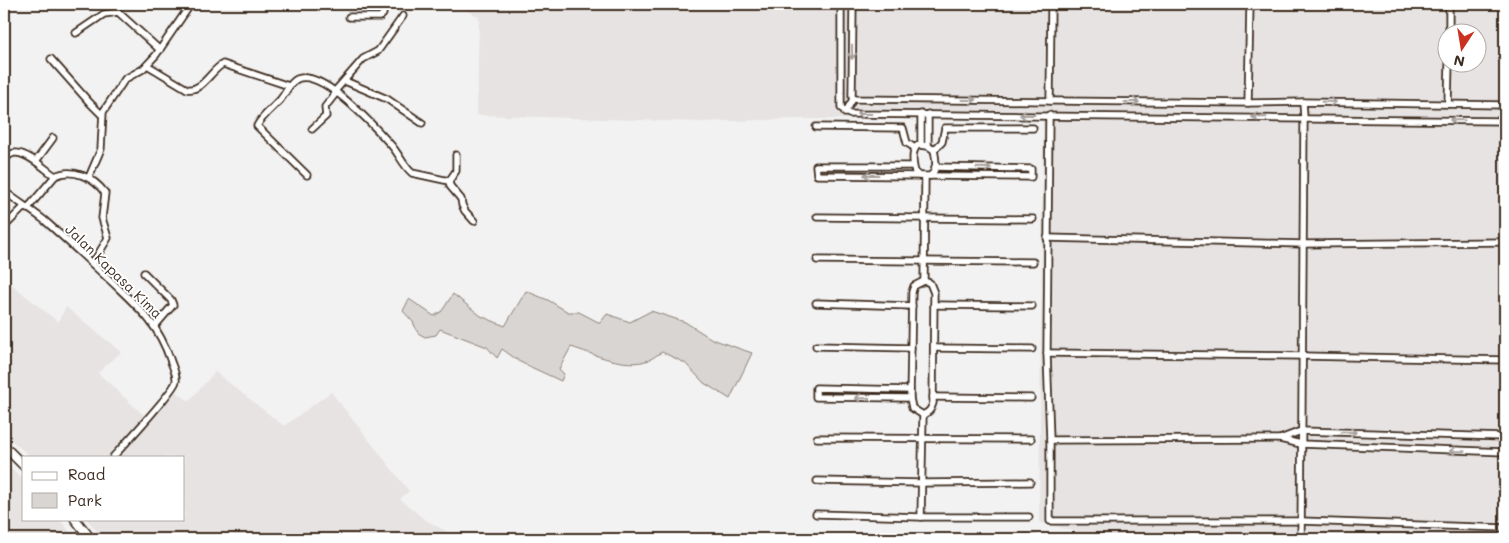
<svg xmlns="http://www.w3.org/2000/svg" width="1509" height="543" font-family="Mali,sans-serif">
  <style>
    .built { fill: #e6e3e2; fill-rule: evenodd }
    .green { fill: #d8d5d2; stroke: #8a8078 }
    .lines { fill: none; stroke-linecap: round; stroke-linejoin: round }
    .stream { stroke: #827770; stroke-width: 2.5 }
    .street-casing { stroke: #3b2a1e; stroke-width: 9 }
    .secondary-casing { stroke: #3b2a1e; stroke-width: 11 }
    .street { stroke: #fff; stroke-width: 5.5 }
    .secondary { stroke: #fff; stroke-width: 8 }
    .oneway { stroke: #a79f9a }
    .labels { text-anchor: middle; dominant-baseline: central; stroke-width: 4; stroke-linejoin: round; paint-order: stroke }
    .street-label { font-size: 14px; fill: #3b2a1e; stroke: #fff }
  </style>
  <rect width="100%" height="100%" fill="#f3f2f2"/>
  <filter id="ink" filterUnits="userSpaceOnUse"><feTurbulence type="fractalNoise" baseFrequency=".02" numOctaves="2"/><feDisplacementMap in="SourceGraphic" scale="10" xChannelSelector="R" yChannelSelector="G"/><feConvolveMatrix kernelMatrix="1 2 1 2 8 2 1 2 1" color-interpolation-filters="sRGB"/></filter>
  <g filter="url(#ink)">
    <!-- built -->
    <g class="built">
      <path d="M454,4h1051v535h-401l-65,-17 4,-403h-246l-97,3 -223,-7 2,-98zM1446,32h30v30h-30z"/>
      <path d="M4,278l54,44 8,-15 55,45 -23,21 52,48 26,-29 13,9 26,-29 69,54 47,-34 78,99 -9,8 24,20 25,14 16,2 4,4h-366l-16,-20h97v-62h-153l-27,-23z"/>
      <path d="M4,463l20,16v40h35l17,20h-72z"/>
    </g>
    <!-- green -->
    <path class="green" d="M526,291l22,9 20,12h11l21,11 7,-9 23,8 21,-11 34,11 27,17 40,14 -22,46 -26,-16 -19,-20 -23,-11c-4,2 -9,6 -13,8 -24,9 -55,-6 -78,-13l-12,22 5,5 -3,7 -41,-19 -18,-13 -5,9 -10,-11 -47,-18 -4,6 -11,2 -7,-4 -5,-11 -10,-11 6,-12 25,17 8,-5 11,-17 28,22 24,10z"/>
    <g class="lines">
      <!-- stream -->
      <path class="stream" d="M930,539l97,-4 21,4"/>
      <defs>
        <g id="street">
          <path d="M841,4v104l8,6 656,7"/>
          <path d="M853,4l-1,93 2,2 394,4 55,-1 202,3"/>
          <path d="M349,17h31l3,-3v-10"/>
          <path d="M1449,32v-28"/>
          <path d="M76,33l28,-19 14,-2 42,38"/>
          <path d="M51,59l39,44 12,12"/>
          <path d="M147,65l40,24c15,3 24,-19 36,-25l66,22"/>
          <path d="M345,81l42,18 35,24"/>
          <path d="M335,91l28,-32 15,-8 25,-35"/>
          <path d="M1050,101l1,-97"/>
          <path d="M1248,103l2,-99"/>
          <path d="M1448,104l1,-42"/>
          <path d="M845,113l8,-14"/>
          <path d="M921,114v31"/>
          <path d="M928,114v32"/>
          <path d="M1049,115l-2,238 3,87v81h251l204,7"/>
          <path d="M816,127l87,1 4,15 8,5"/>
          <path d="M312,129l14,-13 -1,-9 11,-14"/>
          <path d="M918,145l10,1 6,4c2,9 4,20 -4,26h-10l-5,-4c-2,-8 -4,-21 3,-27z"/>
          <path d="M934,150l8,-8 3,-14h88"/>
          <path d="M4,159c3,-2 7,-6 11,-6 12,-1 30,16 40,23 18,-9 39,2 50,17l-3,25 6,20 -15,25"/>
          <path d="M36,161l17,-23"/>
          <path d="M913,166h-97l1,9 103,1"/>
          <path d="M307,175l-50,-49c5,-10 16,-18 23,-26 6,-7 9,-17 17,-21 25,-11 79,49 94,66 8,9 12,20 21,28l37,8"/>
          <path d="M930,176l101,1v-8l-96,-2"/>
          <path d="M89,177l12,-28 2,-37 22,-33 18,-10 13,-14 35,-51"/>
          <path d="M449,181l1,5 11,13 1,6 3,6 9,10"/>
          <path d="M449,181l7,-10v-16"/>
          <path d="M4,191c13,10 27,19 40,29 24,21 47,43 70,64 26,25 44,40 56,75 2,7 7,15 6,22 -1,9 -53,65 -63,76"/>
          <path d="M27,209l28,-33"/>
          <path d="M817,217l216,2"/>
          <path d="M4,227l20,-20"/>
          <path d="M1047,238l256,6 202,-2"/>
          <path d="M817,260l216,2"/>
          <path d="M144,273l27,27 2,5 -18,21"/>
          <path d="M924,281l6,2 4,10 -1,110c-2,7 -4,9 -10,12l-11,-7 -2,-10 2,-106 2,-6z"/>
          <path d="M924,281l1,-104"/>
          <path d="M816,303l96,3"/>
          <path d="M934,305l98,1"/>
          <path d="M816,346l95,2"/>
          <path d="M934,348l98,1"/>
          <path d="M1047,353l255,3 203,4"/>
          <path d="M933,397l98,1"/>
          <path d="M910,398l-94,-1v-9l94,2"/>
          <path d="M817,438l214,1"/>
          <path d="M1280,439l21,-8 204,6"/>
          <path d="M1050,440l230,-1 21,5 204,8"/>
          <path d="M817,481l105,2 108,-1"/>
          <path d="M816,514l105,3h108"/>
          <path d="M921,517l2,-102"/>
          <path d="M1301,539l3,-421 -1,-16"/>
        </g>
        <g id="secondary">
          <path d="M4,446l20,20"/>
          <path d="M75,519l16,20"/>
        </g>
      </defs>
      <!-- street casing -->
      <use href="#street" class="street-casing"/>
      <!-- secondary casing -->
      <use href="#secondary" class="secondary-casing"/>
      <!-- street -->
      <use href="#street" class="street"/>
      <!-- secondary -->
      <use href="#secondary" class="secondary"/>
    </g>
    <!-- one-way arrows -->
    <defs><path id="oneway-shaft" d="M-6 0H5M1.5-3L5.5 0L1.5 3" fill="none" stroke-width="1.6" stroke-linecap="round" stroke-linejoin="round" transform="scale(1.25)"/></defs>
    <g class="oneway">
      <use href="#oneway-shaft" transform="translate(852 52) rotate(90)"/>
      <use href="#oneway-shaft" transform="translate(969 100)"/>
      <use href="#oneway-shaft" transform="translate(1132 102)"/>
      <use href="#oneway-shaft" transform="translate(1329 102) rotate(1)"/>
      <use href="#oneway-shaft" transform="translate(864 114) rotate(-180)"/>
      <use href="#oneway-shaft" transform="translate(1027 115) rotate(-180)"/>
      <use href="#oneway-shaft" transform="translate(1259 117) rotate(-179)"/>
      <use href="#oneway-shaft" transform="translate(1457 120) rotate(-179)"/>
      <use href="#oneway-shaft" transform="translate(984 168) rotate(1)"/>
      <use href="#oneway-shaft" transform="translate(871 175) rotate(-180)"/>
      <use href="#oneway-shaft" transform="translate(862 398) rotate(-179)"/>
      <use href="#oneway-shaft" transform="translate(1349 432) rotate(2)"/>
      <use href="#oneway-shaft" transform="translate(1457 451) rotate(-179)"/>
    </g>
  </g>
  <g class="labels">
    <!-- street labels -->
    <g class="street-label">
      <text transform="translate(114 271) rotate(44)">Jalan Kapasa Kima</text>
    </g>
  </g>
  <!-- margin -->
  <rect width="1509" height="543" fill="none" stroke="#fff" stroke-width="20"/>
  <rect x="10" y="10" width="1489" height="523" fill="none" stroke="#3b2a1e" stroke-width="2" filter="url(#ink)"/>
  <!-- legend -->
  <rect x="22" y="456" width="162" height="65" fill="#ffffff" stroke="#b1aaa5"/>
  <rect x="32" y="472" width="25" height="8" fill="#ffffff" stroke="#b1aaa5"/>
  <text x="68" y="480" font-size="15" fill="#3b2a1e">Road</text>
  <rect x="32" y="493" width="25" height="15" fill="#d8d5d2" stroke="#b1aaa5"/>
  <text x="68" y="506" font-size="15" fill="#3b2a1e">Park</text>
  <!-- north arrow -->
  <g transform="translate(1462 48) rotate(192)"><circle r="24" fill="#ffffff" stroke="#b1aaa5"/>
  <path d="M0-4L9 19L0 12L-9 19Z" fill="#c8321e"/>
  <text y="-8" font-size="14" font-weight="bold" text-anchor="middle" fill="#3b2a1e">N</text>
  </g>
</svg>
